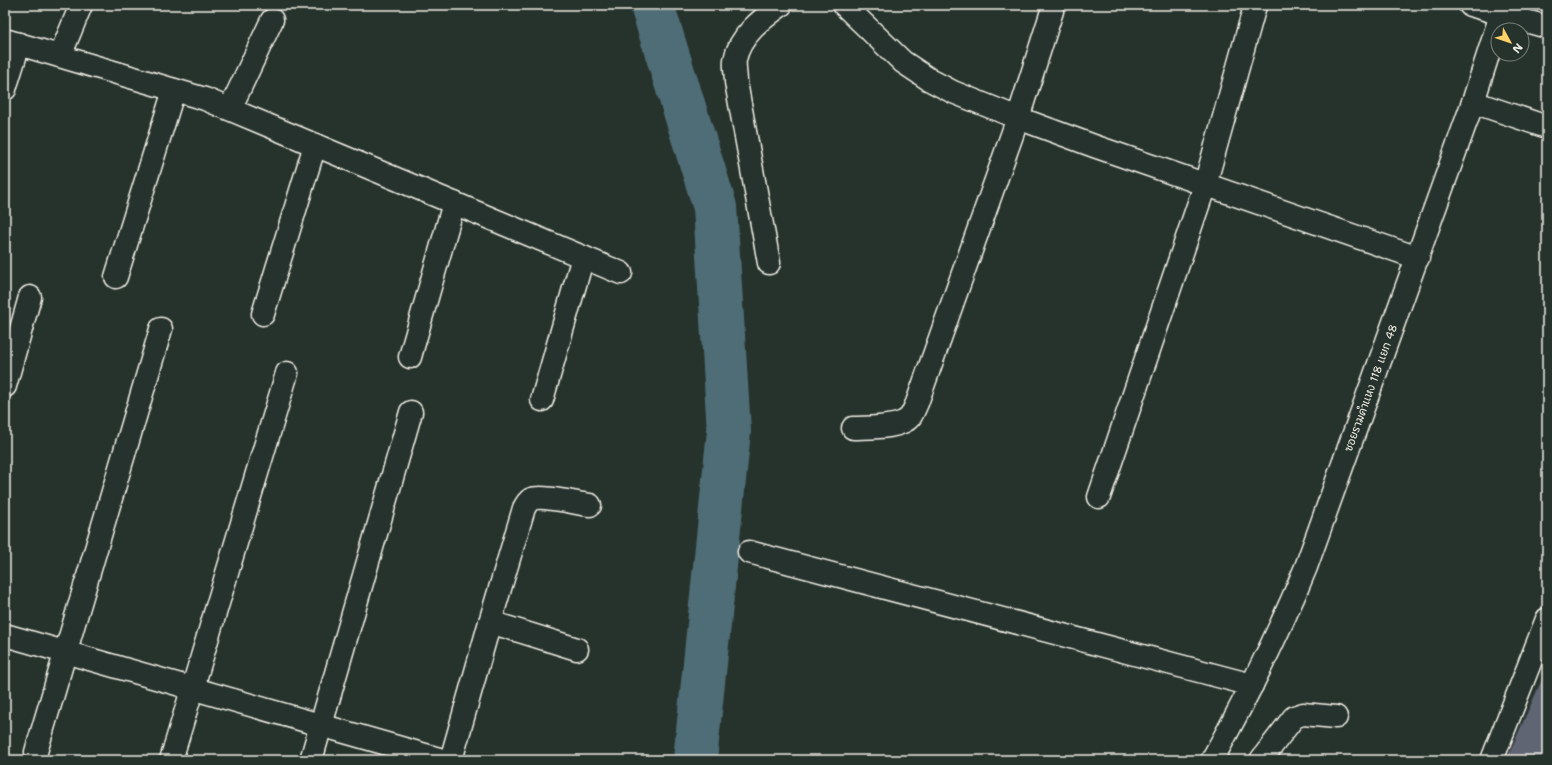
<svg xmlns="http://www.w3.org/2000/svg" width="1552" height="765" font-family="'Shantell Sans','Playpen Sans Thai',sans-serif">
  <style>
    .lines { fill: none; stroke-linecap: round; stroke-linejoin: round }
    .river { stroke: #506d76; stroke-width: 44 }
    .building { fill: #5e6573; stroke: #424750 }
    .minor-casing { stroke: #f4f1e8; stroke-width: 25 }
    .minor { stroke: #26332d; stroke-width: 22 }
    .labels { text-anchor: middle; dominant-baseline: central; stroke-width: 3; stroke-linejoin: round; paint-order: stroke }
    .street-label { font-size: 11px; fill: #f4f1e8; stroke: #26332d }
  </style>
  <rect width="100%" height="100%" fill="#26332d"/>
  <filter id="ink" filterUnits="userSpaceOnUse"><feTurbulence type="fractalNoise" baseFrequency=".025" numOctaves="2"/><feDisplacementMap in="SourceGraphic" scale="8" xChannelSelector="R" yChannelSelector="G"/><feConvolveMatrix kernelMatrix="1 2 1 2 8 2 1 2 1" color-interpolation-filters="sRGB"/></filter>
  <g filter="url(#ink)">
    <g class="lines">
      <!-- river -->
      <path class="river" d="M652,5l63,202 14,224 -34,329"/>
    </g>
    <!-- building -->
    <path class="building" d="M1547,668v92h-41z"/>
    <g class="lines">
      <defs>
        <g id="minor">
          <path d="M844,5l59,57 27,18 23,12 65,26 76,28 324,112"/>
          <path d="M1470,5l77,22"/>
          <path d="M5,40l200,59 416,174"/>
          <path d="M60,56l21,-51"/>
          <path d="M5,89l14,-45"/>
          <path d="M1473,102l74,25"/>
          <path d="M230,109l42,-89"/>
          <path d="M769,263l-33,-181c0,-7 -2,-16 -1,-22 4,-24 28,-42 46,-55"/>
          <path d="M116,277l58,-187"/>
          <path d="M263,314l52,-169"/>
          <path d="M410,357l44,-154"/>
          <path d="M5,386l25,-89"/>
          <path d="M542,400l41,-143"/>
          <path d="M853,428c15,-1 47,1 57,-11 3,-4 5,-10 7,-14l101,-285 34,-107"/>
          <path d="M1099,497l106,-312 50,-179"/>
          <path d="M749,552l503,133"/>
          <path d="M490,622l87,27"/>
          <path d="M5,635l438,125"/>
          <path d="M36,752l125,-423"/>
          <path d="M171,760l116,-387"/>
          <path d="M311,760l100,-348"/>
          <path d="M451,760l39,-138 34,-114c2,-3 4,-8 8,-9 10,-4 47,5 58,6"/>
          <path d="M1212,760c35,-63 67,-127 94,-193l167,-465 31,-97"/>
          <path d="M1261,760l33,-43 9,-3 33,3"/>
          <path d="M1492,760l55,-141"/>
        </g>
      </defs>
      <!-- minor casing -->
      <use href="#minor" class="minor-casing"/>
      <!-- minor -->
      <use href="#minor" class="minor"/>
    </g>
  </g>
  <g class="labels">
    <!-- street labels -->
    <g class="street-label">
      <text transform="translate(1371 388) rotate(-70)">ซอยรามคำแหง 118 แยก 48</text>
    </g>
  </g>
  <!-- margin -->
  <rect width="1552" height="765" fill="none" stroke="#26332d" stroke-width="20"/>
  <rect x="10" y="10" width="1532" height="745" fill="none" stroke="#f4f1e8" stroke-width="1.5" filter="url(#ink)"/>
  <!-- north arrow -->
  <g transform="translate(1510 42) rotate(130)"><circle r="19" fill="#26332d" stroke="#787f78"/>
  <path d="M0-3L7 15L0 10L-7 15Z" fill="#ffd166"/>
  <text y="-6" font-size="11" font-weight="bold" text-anchor="middle" fill="#f4f1e8">N</text>
  </g>
</svg>
